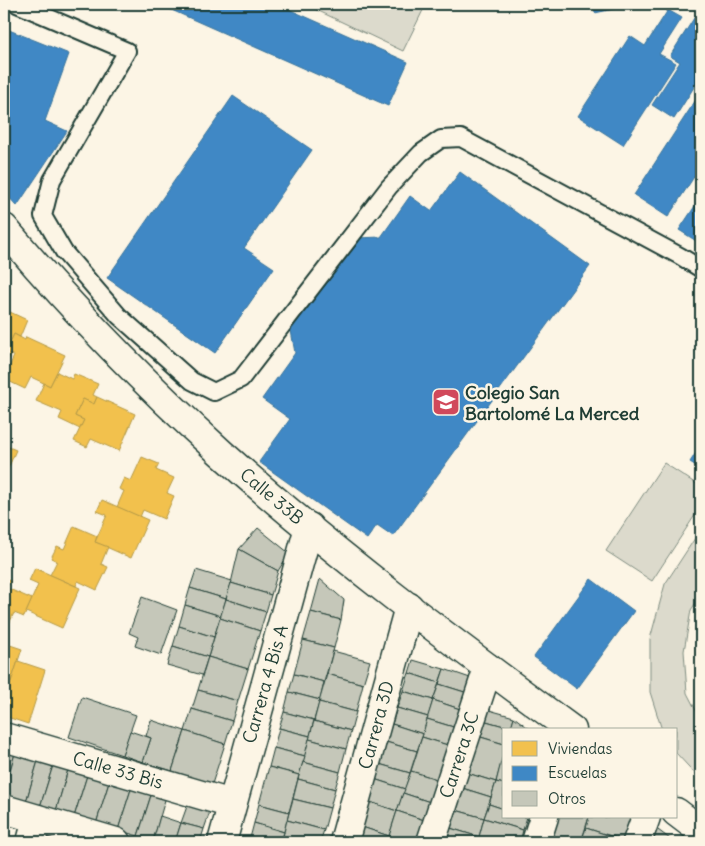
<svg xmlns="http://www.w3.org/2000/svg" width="705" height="846" font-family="Delius,sans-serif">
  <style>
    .green { fill: #dcdacc; stroke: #7e8c80 }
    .homes { fill: #f2c14e; stroke: #b39946 }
    .schools { fill: #3f88c5; stroke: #35729a }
    .building { fill: #c5c7b9; stroke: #1f3d34 }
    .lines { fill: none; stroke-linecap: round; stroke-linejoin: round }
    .lane-casing { stroke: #1f3d34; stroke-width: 20 }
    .street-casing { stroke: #1f3d34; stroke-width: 31 }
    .lane { stroke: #fcf5e5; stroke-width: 16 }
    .street { stroke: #fcf5e5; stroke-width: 28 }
    .labels { text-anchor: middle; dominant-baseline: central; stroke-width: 5; stroke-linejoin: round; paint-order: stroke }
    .poi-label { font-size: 18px; font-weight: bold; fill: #1f3d34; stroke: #fcf5e5; text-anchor: start }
    .street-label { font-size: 18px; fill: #1f3d34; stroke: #fcf5e5 }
  </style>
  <rect width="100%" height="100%" fill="#fcf5e5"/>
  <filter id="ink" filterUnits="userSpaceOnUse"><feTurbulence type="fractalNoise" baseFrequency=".02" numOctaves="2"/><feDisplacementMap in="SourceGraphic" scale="10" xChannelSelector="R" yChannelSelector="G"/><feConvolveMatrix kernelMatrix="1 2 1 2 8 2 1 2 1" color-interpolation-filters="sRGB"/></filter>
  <g filter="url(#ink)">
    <!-- green -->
    <g class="green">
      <path d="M304,4h122l-23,47z"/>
      <path d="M664,463l37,24v19l-49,75 -46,-30z"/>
      <path d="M701,529v66l-10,15 -7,41 3,42 14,27v60l-25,-27v-23h-14l-12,-38v-53l15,-55z"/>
    </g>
    <!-- homes -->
    <g class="homes">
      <path d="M10,312l17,8 -7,17 -6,-3 -8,18 5,2 -4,8 -3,-1v-41l2,1z"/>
      <path d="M14,334l11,6 1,-3 39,18 -15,31 -19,-9 -6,12 -21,-10 10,-23 -8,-4z"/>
      <path d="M57,372l15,7 2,-5 24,10 -5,11 4,2 -3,7 -11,-5 -8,17 9,4 -4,9 -21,-10 3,-7 -26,-11 8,-18 6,3z"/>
      <path d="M97,397l38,17 -16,37 -28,-12 -4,8 -13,-6 10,-21 -9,-4 8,-17 11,5z"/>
      <path d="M4,445l12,5 -12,28z"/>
      <path d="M142,457l17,7 -3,6 18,8 -7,15 7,3 -10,23 -21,-9 -3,7 -23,-10 7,-16 -5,-2 5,-11 7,3z"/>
      <path d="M102,500l46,20 -17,38 -36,-16 12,-27 -10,-4z"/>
      <path d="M74,526l23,10 -2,6 13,5 -7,17 7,3 -11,23 -19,-9 -2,5 -26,-11 7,-14 -6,-3 6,-12 7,3z"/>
      <path d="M35,568l45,20 -18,40 -36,-16 12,-27 -9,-4z"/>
      <path d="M4,578l6,3 -3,7 25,11 -8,18 -10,-4 -8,17 -2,-1z"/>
      <path d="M4,643l18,6 -18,54z"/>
      <path d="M18,661l27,9 -17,54 -24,-8v-13z"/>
    </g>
    <!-- schools -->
    <g class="schools">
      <path d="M158,4h119l131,58 -20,44z"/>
      <path d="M594,4h42l-41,9z"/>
      <path d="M701,7v69l-27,43 -22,-14 28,-43 -10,-6z"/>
      <path d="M668,10l14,8 -23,36 17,9 -53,82 -45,-29 52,-80 15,10z"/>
      <path d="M4,28l65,26 -24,67 22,10 -50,75 -13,-14z"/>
      <path d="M701,92v74l-33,51 -34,-22z"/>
      <path d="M233,96l79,54 -68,98 30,20 -59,85 -108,-75z"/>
      <path d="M460,172l130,94 -197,270 -16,-11 -10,14 -108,-77 31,-43 -28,-20 33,-46 -5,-28 67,-87 24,-1 29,-41 21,15z"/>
      <path d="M701,197v47l-22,-14z"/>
      <path d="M701,445v24l-11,-7z"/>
      <path d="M591,579l43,32 -57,78 -43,-32z"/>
    </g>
    <!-- building -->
    <g class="building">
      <path d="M258,528l31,25 -11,18 -39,-22z"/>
      <path d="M239,549l39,22 -7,24 -40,-12z"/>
      <path d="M196,570l36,11 -6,18 -36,-11z"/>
      <path d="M320,579l24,21 -3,20 -30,-8z"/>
      <path d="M231,583l40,12 -5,17 -40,-13z"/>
      <path d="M190,588l36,11 -5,17 -36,-11z"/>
      <path d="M142,597l35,13 -16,45 -26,-9 3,-9 -9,-4z"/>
      <path d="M226,599l40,13 -6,19 -40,-13z"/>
      <path d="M185,605l36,11 -7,21 -35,-11z"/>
      <path d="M311,612l30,8 -7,28 -31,-8z"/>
      <path d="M220,618l40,13 -12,38 -40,-12z"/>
      <path d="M179,626l35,11 -6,20 -35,-11z"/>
      <path d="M303,640l31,8 -10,34 -30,-8z"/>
      <path d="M173,646l35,11 -6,18 -35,-10z"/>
      <path d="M333,651l37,10 -7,23 -36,-10z"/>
      <path d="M208,657l40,12 -10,32 -40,-11z"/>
      <path d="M413,660l31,9 -5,14 -30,-10z"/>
      <path d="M444,669l32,11 -5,14 -32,-10z"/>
      <path d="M409,673l30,10 -6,17 -30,-9z"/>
      <path d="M294,674l30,8 -4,18 -31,-8z"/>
      <path d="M327,674l36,10 -7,28 -37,-10z"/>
      <path d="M439,684l32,10 -5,17 -33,-11z"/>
      <path d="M198,690l40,11 -6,20 -40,-12z"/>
      <path d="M403,691l30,9 -5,17 -31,-9z"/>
      <path d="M289,692l31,8 -6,20 -30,-8z"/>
      <path d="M82,697l54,18 -14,40 -53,-18z"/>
      <path d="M433,700l33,11 -6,18 -33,-10z"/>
      <path d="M319,702l37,10 -5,19 -37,-10z"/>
      <path d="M397,708l31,9 -5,17 -31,-10z"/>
      <path d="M482,708l32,9 -3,11 -32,-9z"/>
      <path d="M192,709l40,12 -7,23 -40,-13z"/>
      <path d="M284,712l30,8 -4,16 -31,-8z"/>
      <path d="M514,717l17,13h-21z"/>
      <path d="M427,719l33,10 -6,18 -32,-10z"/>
      <path d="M479,719l32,9 -7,2v14l-30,-9z"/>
      <path d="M151,720l34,11 -13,40 -29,-9 8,-24 -5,-2z"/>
      <path d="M314,721l37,10 -5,18 -37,-10z"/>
      <path d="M392,724l31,10 -6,17 -31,-9z"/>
      <path d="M279,728l31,8 -5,20 -31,-8z"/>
      <path d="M130,731l21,7 -8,24 -21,-7z"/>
      <path d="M185,731l40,13 -13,40 -40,-13z"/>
      <path d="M474,735l30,9v9l-8,29 -32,-10z"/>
      <path d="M422,737l32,10 -11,34 -32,-10z"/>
      <path d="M309,739l37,10 -6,23 -37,-10z"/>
      <path d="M386,742l31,9 -7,22 -31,-9z"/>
      <path d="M4,743l13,4 -13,43z"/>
      <path d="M17,747l23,7 -14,48 -22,-6v-6z"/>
      <path d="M274,748l31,8 -6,19 -30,-8z"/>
      <path d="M40,754l15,5 -15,48 -14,-5z"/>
      <path d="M502,758l2,1v25l-8,-2z"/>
      <path d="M55,759l15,4 -14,48 -16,-4z"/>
      <path d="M303,762l37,10 -5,17 -37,-10z"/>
      <path d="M70,763l19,6 -15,48 -18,-6z"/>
      <path d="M379,764l31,9 -5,16 -31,-10z"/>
      <path d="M269,767l30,8 -10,37 -30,-8z"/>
      <path d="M89,769l22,7 -15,48 -22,-7z"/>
      <path d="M411,771l32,10 -7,23 -33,-11z"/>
      <path d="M464,772l32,10 -5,15 -32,-10z"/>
      <path d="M111,776l22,7 -15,47 -22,-6z"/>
      <path d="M298,779l37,10 -5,19 -37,-9z"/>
      <path d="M374,779l31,10 -8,22 -30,-10z"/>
      <path d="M496,782l8,2v25l-15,-5z"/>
      <path d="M133,783l20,6 -15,47 -20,-6z"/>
      <path d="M459,787l32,10 -7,21 -32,-9z"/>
      <path d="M153,789l14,4 -14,48 -15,-5z"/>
      <path d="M403,793l33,11 -6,18 -33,-11z"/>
      <path d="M190,798l22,8 -8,23 -23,-6z"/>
      <path d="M293,799l37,9 -6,22 -37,-10z"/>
      <path d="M367,801l30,10 -8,25 -30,-10z"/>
      <path d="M259,804l30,8 -5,20 -30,-9z"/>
      <path d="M489,804l15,5v8h23l-4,13 -39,-12z"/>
      <path d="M452,809l32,9 -5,19 -32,-10z"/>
      <path d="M397,811l33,11 -7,20h-13l-21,-6z"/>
      <path d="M160,816l21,7 -6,19 -22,-1z"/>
      <path d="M549,817h40l-8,25h-40z"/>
      <path d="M589,817h45l-8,24 -40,-13z"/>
      <path d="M484,818l39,12 -3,12h-23l-18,-5z"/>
      <path d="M287,820l37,10 -4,12h-14l-23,-6z"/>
      <path d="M181,823l23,6 -4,13h-25z"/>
      <path d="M254,823l30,9 -3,10h-32z"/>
      <path d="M359,826l30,10 -2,6h-33z"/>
      <path d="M447,827l32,10 -2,5h-35z"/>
      <path d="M654,827l20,15h-25z"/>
      <path d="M586,828l40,13 -1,1h-44z"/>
      <path d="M4,836l17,4 -1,2h-16z"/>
      <path d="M283,836l23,6h-25z"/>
      <path d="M389,836l21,6h-23z"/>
    </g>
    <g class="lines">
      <defs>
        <path id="lane" d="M17,4l110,47 -75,129 -9,36 21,36 55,64 73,65 22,11 27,-13 148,-192 32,-34 20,-14 20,-1 219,118 21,13"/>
        <g id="street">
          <path d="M4,228c67,80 140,155 217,225 111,99 231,189 351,277"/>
          <path d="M4,737l228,67"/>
          <path d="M4,809l112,33"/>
          <path d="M676,812l25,19"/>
          <path d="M31,842l6,-23"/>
          <path d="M222,842l87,-315"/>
          <path d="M344,842l65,-235"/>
          <path d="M431,842l57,-174"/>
          <path d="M536,842l8,-25"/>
          <path d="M637,842l9,-25"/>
        </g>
      </defs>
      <!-- lane casing -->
      <use href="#lane" class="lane-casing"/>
      <!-- street casing -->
      <use href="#street" class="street-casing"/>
      <!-- lane -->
      <use href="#lane" class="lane"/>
      <!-- street -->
      <use href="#street" class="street"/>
    </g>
  </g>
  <!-- icons -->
  <defs>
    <symbol id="school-square" viewBox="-11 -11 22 22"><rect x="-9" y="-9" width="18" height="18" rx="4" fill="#d1495b" stroke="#fcf5e5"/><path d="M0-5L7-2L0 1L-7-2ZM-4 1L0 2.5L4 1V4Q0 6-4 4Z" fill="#fff"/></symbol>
  </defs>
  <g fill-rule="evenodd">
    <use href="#school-square" x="430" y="386" width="32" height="32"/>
  </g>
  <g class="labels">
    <!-- poi labels -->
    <g class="poi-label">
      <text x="465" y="392">Colegio San<tspan x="465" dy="21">Bartolomé La Merced</tspan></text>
    </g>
    <!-- street labels -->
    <g class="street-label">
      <text transform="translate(272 496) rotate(40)">Calle 33B</text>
      <text transform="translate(265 684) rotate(-74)">Carrera 4 Bis A</text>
      <text transform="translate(376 725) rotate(-75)">Carrera 3D</text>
      <text transform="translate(459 755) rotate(-72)">Carrera 3C</text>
      <text transform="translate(118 770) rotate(16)">Calle 33 Bis</text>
    </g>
  </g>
  <!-- margin -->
  <rect width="705" height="846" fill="none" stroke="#fcf5e5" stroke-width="20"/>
  <rect x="10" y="10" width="685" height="826" fill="none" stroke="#1f3d34" stroke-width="2" filter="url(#ink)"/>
  <!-- legend -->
  <rect x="502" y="728" width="175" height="90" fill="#fcf5e5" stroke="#a4ab9e"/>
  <rect x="512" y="741" width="25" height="15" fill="#f2c14e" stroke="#a4ab9e"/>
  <text x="548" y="754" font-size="15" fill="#1f3d34">Viviendas</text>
  <rect x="512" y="766" width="25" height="15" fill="#3f88c5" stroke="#a4ab9e"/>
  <text x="548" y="778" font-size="15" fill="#1f3d34">Escuelas</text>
  <rect x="512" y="791" width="25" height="15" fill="#c5c7b9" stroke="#a4ab9e"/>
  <text x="548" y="804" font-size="15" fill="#1f3d34">Otros</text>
</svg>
